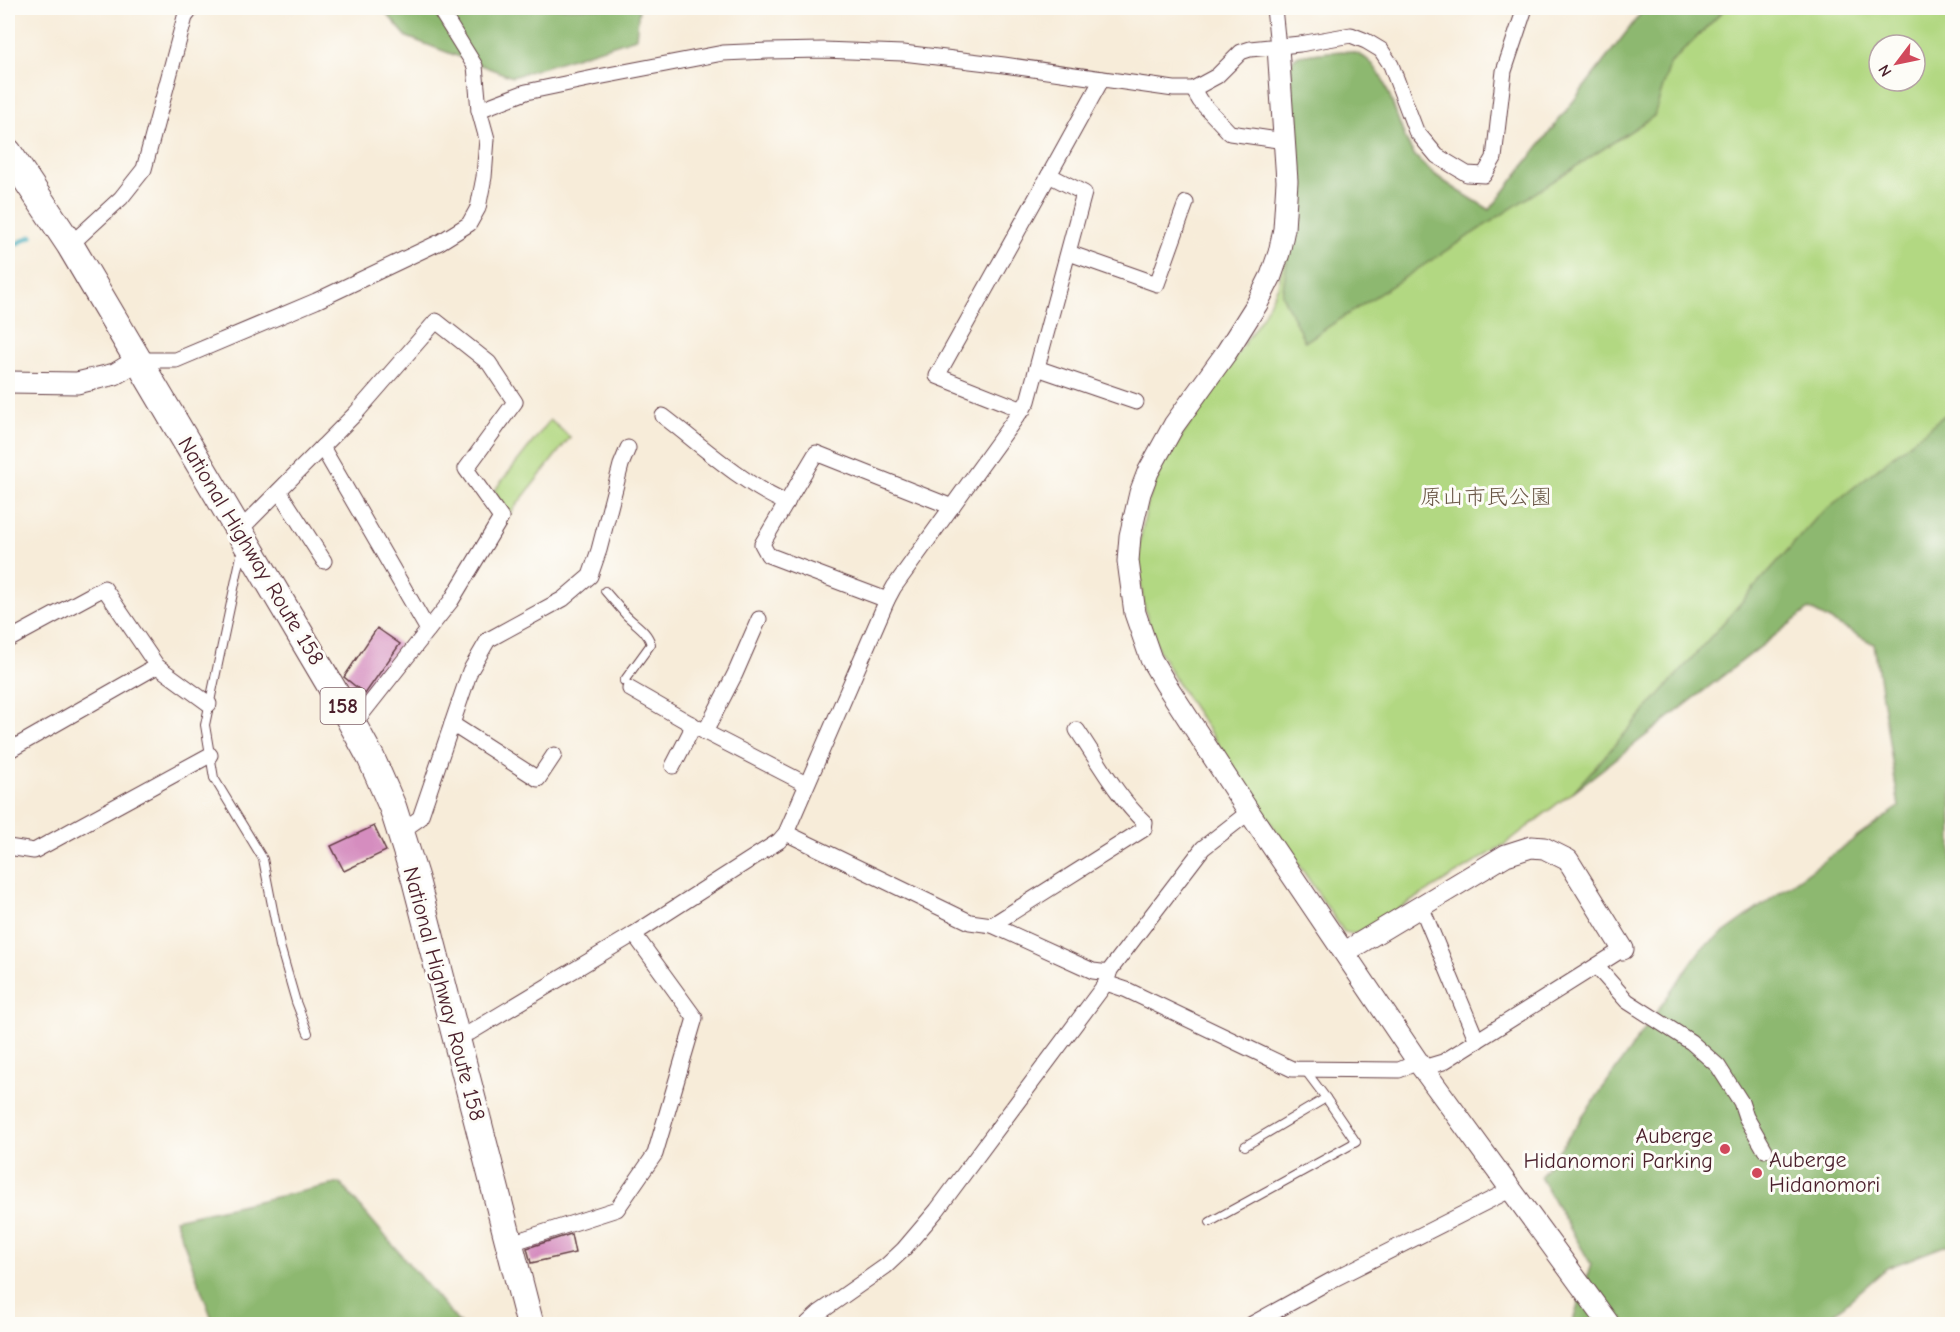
<svg xmlns="http://www.w3.org/2000/svg" width="1960" height="1332" font-family="'Comic Neue','Klee One',sans-serif">
  <style>
    .green { fill: #b2d882; stroke: #7e7c56; stroke-width: 1.5; fill-rule: evenodd }
    .forest { fill: #8db870; stroke: #6c6c4e; stroke-width: 1.5 }
    .lines { fill: none; stroke-linecap: round; stroke-linejoin: round }
    .stream { stroke: #42afbf; stroke-width: 4.5 }
    .building { fill: #d58dbf }
    .lane-casing { stroke: #643e45; stroke-width: 10 }
    .street-casing { stroke: #643e45; stroke-width: 17 }
    .secondary-casing { stroke: #643e45; stroke-width: 23 }
    .highway-casing { stroke: #643e45; stroke-width: 29 }
    .lane { stroke: #fff; stroke-width: 8 }
    .street { stroke: #fff; stroke-width: 15 }
    .secondary { stroke: #fff; stroke-width: 21 }
    .highway { stroke: #fff; stroke-width: 27 }
    .poi-dot { fill: #d1495b; stroke: #fdfcf7; stroke-width: 2 }
    .labels { text-anchor: middle; dominant-baseline: central; stroke-width: 6; stroke-linejoin: round; paint-order: stroke }
    .shield { fill: #fdfcf7; stroke: #806168; stroke-width: 1.5 }
    .shield-label { font-size: 21px; font-weight: bold; fill: #4a1f2b }
    .park-label { font-size: 22px; fill: #695645; stroke: #fdfcf7 }
    .street-label { font-size: 22px; fill: #4a1f2b; stroke: #fdfcf7 }
    .poi-label { font-size: 22px; fill: #4a1f2b; stroke: #fdfcf7; text-anchor: end }
  </style>
  <rect width="100%" height="100%" fill="#fdfcf7"/>
  <filter id="ink" filterUnits="userSpaceOnUse"><feTurbulence type="fractalNoise" baseFrequency=".0167" numOctaves="2"/><feDisplacementMap in="SourceGraphic" scale="12" xChannelSelector="R" yChannelSelector="G"/><feConvolveMatrix kernelMatrix="1 2 1 2 8 2 1 2 1" color-interpolation-filters="sRGB"/></filter>
  <filter id="wash" filterUnits="userSpaceOnUse"><feTurbulence type="fractalNoise" baseFrequency=".008" numOctaves="4" result="noise"/><feDisplacementMap in="SourceGraphic" scale="24" xChannelSelector="R" yChannelSelector="G"/><feGaussianBlur stdDeviation="1.35" result="paint"/><feColorMatrix in="noise" values="0 0 0 0 0 0 0 0 0 0 0 0 0 0 0 0 0 1.4 0 .05"/><feComposite in="paint" operator="in"/></filter>
  <g filter="url(#wash)">
    <rect width="100%" height="100%" fill="#f7ecd9"/>
    <!-- green -->
    <g class="green">
      <path d="M1645,8h307v500l-143,101 -305,236 -142,86 -8,3 -10,-2 -163,-243 -22,-38 -11,-30 -5,-20 -6,-47 11,-52 13,-35 101,-150 16,-31 17,-75v-63l-5,-85 7,-7c14,-1 42,-7 54,-4 40,7 42,77 65,105 20,22 50,38 74,53zM1879,45h36v36h-36z"/>
      <path d="M550,420l20,17 -61,78 -15,-24z"/>
    </g>
    <!-- forest -->
    <g class="forest">
      <path d="M382,8h257l-3,30 -124,39 -105,-40z"/>
      <path d="M1645,8h81l-56,56 -16,52 -349,226 -23,-47 13,-84v-63l-5,-85 7,-7c14,-1 42,-7 54,-4 40,7 42,77 65,105 20,23 50,38 74,53z"/>
      <path d="M1952,409v834l-65,25 -65,56h-250l19,-60 -51,-87 161,-228 198,-142 -25,-163 -65,-35 -236,183 245,-276z"/>
      <path d="M340,1183l120,141h-246l-39,-105z"/>
    </g>
    <g class="lines">
      <!-- stream -->
      <path class="stream" d="M8,248l24,-12"/>
    </g>
    <g id="blocks">
      <!-- building -->
      <g class="building">
        <path d="M377,628l23,16 -35,50 -21,-17z"/>
        <path d="M374,826l12,25 -42,20 -13,-25z"/>
        <path d="M571,1234l4,19 -44,10 -4,-15z"/>
      </g>
    </g>
  </g>
  <g filter="url(#ink)">
    <use href="#blocks" fill-opacity="0" stroke="#643e45" stroke-width="1.5"/>
    <g class="lines">
      <defs>
        <g id="lane">
          <path d="M242,551l-37,174 9,53 49,81 17,87 16,56 12,31"/>
          <path d="M605,591c7,8 13,15 20,23 9,10 22,16 26,30l-27,37 5,4 1,4"/>
          <path d="M1245,1146l81,-48 -21,-28"/>
          <path d="M1210,1222l146,-80 -30,-44"/>
        </g>
        <g id="street">
          <path d="M1274,8l4,39"/>
          <path d="M1193,89l7,12 30,32 55,8"/>
          <path d="M479,110l47,-18 72,-15 125,-24 45,-2 55,-1 80,3 101,12 170,24h19l24,-13 24,-24 9,-3 50,-5 51,-9 15,6 15,9 10,15 25,66 21,25 30,18 17,1 10,-17 10,-87 21,-63"/>
          <path d="M70,245l51,-47 23,-29 41,-152 7,-9"/>
          <path d="M1069,253l88,31 29,-81"/>
          <path d="M138,360h38l140,-59 124,-59 29,-18 9,-16 6,-31 3,-38 -8,-29 -4,-44 -36,-58"/>
          <path d="M1037,368l99,34"/>
          <path d="M1023,410l-86,-34 112,-201"/>
          <path d="M663,416c37,28 82,70 124,87"/>
          <path d="M322,447l106,183"/>
          <path d="M279,491l45,70"/>
          <path d="M239,531l117,-118 80,-92 53,42 26,39 -49,67 35,49 -50,83 -98,124"/>
          <path d="M887,600l-119,-45 -6,-11 54,-91 136,54"/>
          <path d="M8,640l96,-52 53,78 52,38"/>
          <path d="M630,689l75,43 101,52"/>
          <path d="M452,724l86,55 16,-24"/>
          <path d="M705,732l30,-58 24,-55"/>
          <path d="M8,751l149,-85"/>
          <path d="M673,766l17,-33 2,-9"/>
          <path d="M400,832l20,-14 50,-147 18,-31 75,-41 27,-23 9,-26 22,-85 7,-17"/>
          <path d="M786,833l184,89 22,3 101,46 16,2"/>
          <path d="M8,847l26,4 176,-96"/>
          <path d="M1421,906l56,135"/>
          <path d="M992,925l152,-96 1,-6c-27,-25 -47,-62 -68,-93"/>
          <path d="M1596,966l31,35 64,41 27,24 23,36 5,15 19,33"/>
          <path d="M1106,983l21,7 165,79 107,1 19,-8"/>
          <path d="M456,1037l15,-5 163,-98 145,-93 7,-8 101,-233 7,-13 134,-186 56,-208 -35,-18 53,-96"/>
          <path d="M1423,1068l20,-6 180,-113"/>
          <path d="M508,1244l109,-35 38,-55 40,-136 -61,-84"/>
          <path d="M807,1324l12,-11 67,-47 17,-16 34,-40 169,-227 4,-13 93,-122 46,-36"/>
          <path d="M1252,1324l80,-44 178,-90"/>
        </g>
        <g id="secondary">
          <path d="M1278,47l9,134 -3,48 -5,24 -8,23 -14,28 -31,49 -52,72 -26,47 -8,21 -10,43 -2,25 7,52 16,46 14,24 84,129 169,250 191,262"/>
          <path d="M8,382l69,1 38,-9 23,-14"/>
          <path d="M1345,952l161,-97 25,-8 13,1 24,12 55,89"/>
        </g>
        <path id="highway" d="M8,152l62,93 272,460 29,53 22,50 22,70 115,446"/>
      </defs>
      <!-- lane casing -->
      <use href="#lane" class="lane-casing"/>
      <!-- street casing -->
      <use href="#street" class="street-casing"/>
      <!-- secondary casing -->
      <use href="#secondary" class="secondary-casing"/>
      <!-- highway casing -->
      <use href="#highway" class="highway-casing"/>
      <!-- lane -->
      <use href="#lane" class="lane"/>
      <!-- street -->
      <use href="#street" class="street"/>
      <!-- secondary -->
      <use href="#secondary" class="secondary"/>
      <!-- highway -->
      <use href="#highway" class="highway"/>
    </g>
  </g>
  <!-- markers -->
  <g class="poi-dot">
    <circle cx="1725" cy="1149" r="6"/>
    <circle cx="1757" cy="1173" r="6"/>
  </g>
  <g class="labels">
    <!-- shield labels -->
    <rect class="shield" x="320.5" y="688" width="45" height="36" rx="4.5"/>
    <g class="shield-label">
      <text x="343" y="706">158</text>
    </g>
    <!-- park labels -->
    <g class="park-label">
      <text x="1486" y="497">原山市民公園</text>
    </g>
    <!-- street labels -->
    <g class="street-label">
      <text transform="translate(251 551) rotate(59)">National Highway Route 158</text>
      <text transform="translate(444 994) rotate(75)">National Highway Route 158</text>
    </g>
    <!-- poi labels -->
    <g class="poi-label">
      <text x="1713" y="1136">Auberge<tspan x="1713" dy="25">Hidanomori Parking</tspan></text>
      <text x="1769" y="1160" text-anchor="start">Auberge<tspan x="1769" dy="25">Hidanomori</tspan></text>
    </g>
  </g>
  <!-- margin -->
  <rect width="1960" height="1332" fill="none" stroke="#fdfcf7" stroke-width="30"/>
  <!-- north arrow -->
  <g transform="translate(1897 63) rotate(238)"><circle r="28" fill="#fdfcf7" stroke="#b5a4a5" stroke-width="1.5"/>
  <path d="M0-4.5L10 22L0 15L-10 22Z" fill="#d1495b"/>
  <text y="-9" font-size="16" font-weight="bold" text-anchor="middle" fill="#4a1f2b">N</text>
  </g>
</svg>
